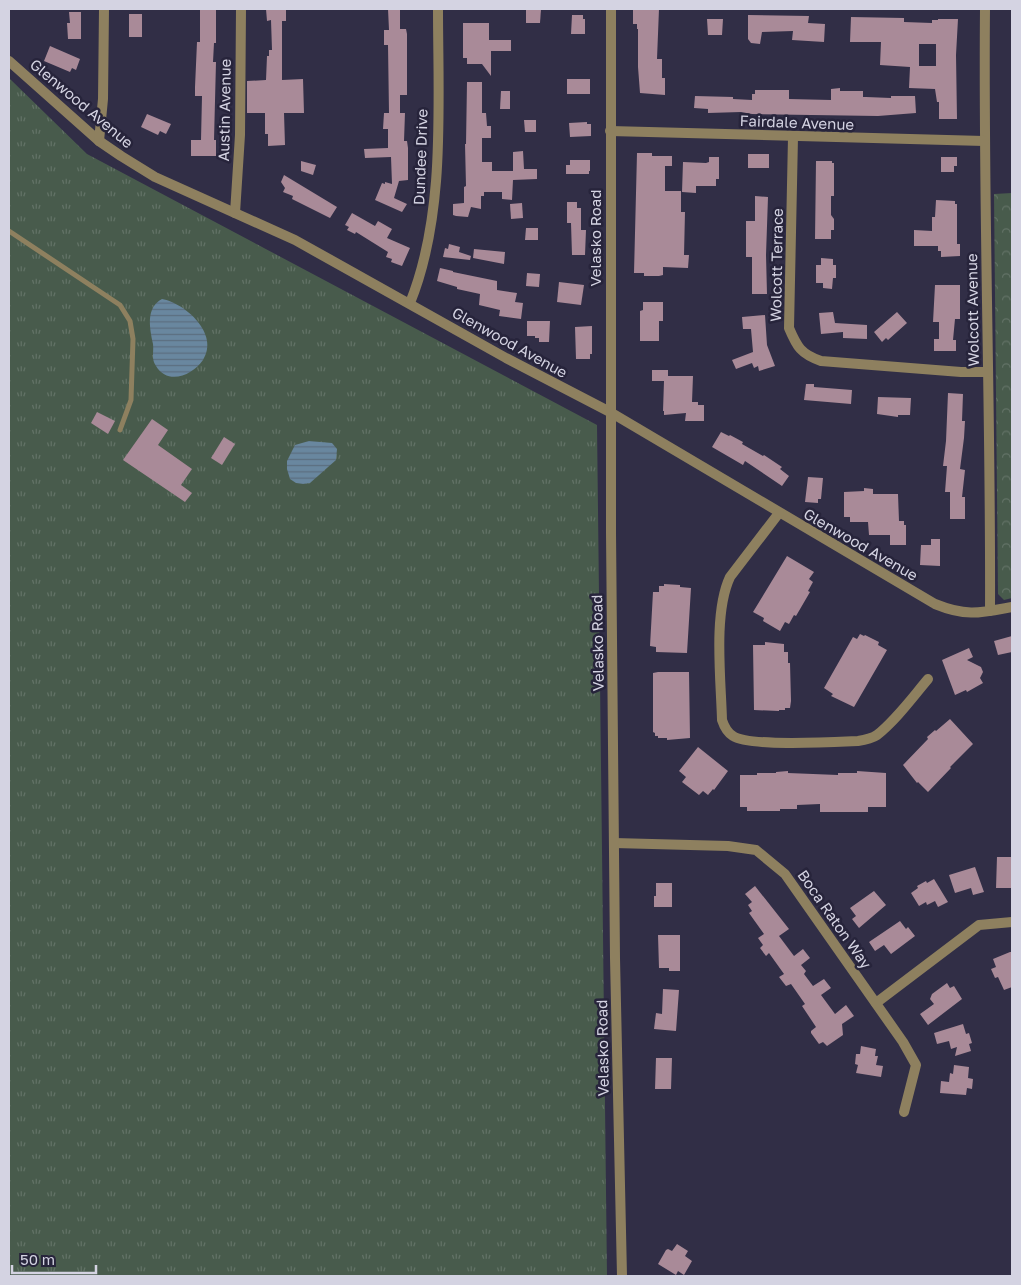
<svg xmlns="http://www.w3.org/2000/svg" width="1021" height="1285" font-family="'Golos Text',sans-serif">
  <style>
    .grass { fill: url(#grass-tufts) }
    .park { fill: url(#park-crowns) }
    .water { fill: url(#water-rules) }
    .building { fill: #a98a98; fill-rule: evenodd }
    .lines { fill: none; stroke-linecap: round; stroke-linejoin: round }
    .service { stroke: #8e805f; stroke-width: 5 }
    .minor { stroke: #8e805f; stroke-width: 10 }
    .tertiary { stroke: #8e805f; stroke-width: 10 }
    .labels { text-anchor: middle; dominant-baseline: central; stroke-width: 5; stroke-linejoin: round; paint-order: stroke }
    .street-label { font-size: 15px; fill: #d4d3e2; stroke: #27243b }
  </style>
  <defs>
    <pattern id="grass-tufts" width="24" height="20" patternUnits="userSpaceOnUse" patternTransform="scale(1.25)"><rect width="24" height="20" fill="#485b4c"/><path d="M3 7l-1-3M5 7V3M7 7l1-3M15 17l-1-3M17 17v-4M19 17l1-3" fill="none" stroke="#627266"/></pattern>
    <pattern id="park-crowns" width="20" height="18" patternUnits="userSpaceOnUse" patternTransform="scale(1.25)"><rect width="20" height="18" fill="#485b4c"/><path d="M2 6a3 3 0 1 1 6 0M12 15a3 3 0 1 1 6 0" fill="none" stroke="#627266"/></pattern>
    <pattern id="water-rules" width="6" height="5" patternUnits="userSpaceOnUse" patternTransform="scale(1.25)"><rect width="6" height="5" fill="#69879f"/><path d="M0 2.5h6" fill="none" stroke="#5b6e7f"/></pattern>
  </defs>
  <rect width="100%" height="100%" fill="#312e46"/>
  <!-- grass -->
  <path class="grass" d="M9,78l78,76 510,271 10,851h-598z"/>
  <!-- park -->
  <path class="park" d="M1012,193v405l-8,2 -6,-6 -4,-400z"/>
  <!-- water -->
  <g class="water">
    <path d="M162,299c23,4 58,35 41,61 -10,15 -35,26 -47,6 -5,-7 -2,-14 -3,-22 -3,-15 -8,-36 9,-45z"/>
    <path d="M309,441l23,2 5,6 -1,11 -26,23 -7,1 -7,-1 -6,-4 -3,-10v-8l8,-16z"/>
  </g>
  <!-- building -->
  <g class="building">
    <path d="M200,9h16v34h-2l-1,19h3l-2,78h2v16h-25v-16h10l1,-44h-7v-9l2,-45h3z"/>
    <path d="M266,9h20v12h-4v59l21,-1 1,34h-20l1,32 -17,1v-12h-3v-21h-18v-32l19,-1 1,-24h2v-6h3l-1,-30 -4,1z"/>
    <path d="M388,9h12v20h6l1,5v61h-7v18h5l-1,28h3l1,7v32l-9,1 -5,17 13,6 -5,8 -27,-12 7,-17 3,1v-2l7,2 -1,-27 -26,1 -1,-9 24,-1v-19h-5l1,-16h5l-1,-68h-4v-15h5z"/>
    <path d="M526,9h15l-1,14h-14z"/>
    <path d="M633,9h26l-2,50h5v19h3v17l-25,-2 -2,-26v-38h-1v-5h-4z"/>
    <path d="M69,12h12v27h-13l-1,-16h3z"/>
    <rect x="129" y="14" width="13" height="23"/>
    <path d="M572,15h11v4h2v15h-14z"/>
    <path d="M748,15l61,1 -1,7 17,1 -1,18 -32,-2 1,-9 -31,1 -2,12 -9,-1 -3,-4z"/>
    <path d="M851,17l53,1v4l28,1v-3h6v-1h20l-2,36 1,64h-18v-17h-2l-2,-13 -26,-1 1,-21 -30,-2 1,-23h-31zM919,44h17v22h-17z"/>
    <path d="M707,19h16l-1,16h-14z"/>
    <path d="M463,23h26v17h22v11h-20v25l-9,-12h-15v-6h-4z"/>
    <path d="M50,46l30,13 -4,11 -4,-2 -2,4 -26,-11z"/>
    <rect x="567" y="79" width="23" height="15"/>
    <path d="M467,82h15v31h4l1,13h4v12h-9v24h10v9h21v-19l10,-1 1,18h13v10l-24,1 -1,20 -10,-1v-7h-18v4h-3v13l-10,-2 -3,10 -12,-1 -3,-1v-11l11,-1v-16l2,-1 -1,-42h1z"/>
    <path d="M840,88v3h23v6h3l25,1v-2h24l1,17 -38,3 -126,-2 -11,-2 -33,1v-4l-14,-1 1,-12 38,1v2l19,1v-6h3v-4h34v9l42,1v-11z"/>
    <path d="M501,91h9v18h-10z"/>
    <path d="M147,114l24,10 -5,10 -6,-3 -2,4 -17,-8z"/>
    <path d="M524,120h12v12h-11z"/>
    <path d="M587,122v2h4v12l-21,1 -1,-14z"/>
    <path d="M637,153h15v3h20v10h-7v25h16v21h4l-1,43h5l-1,13 -25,-1v8l-4,1h-15v-3h-10z"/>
    <rect x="748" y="154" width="21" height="14"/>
    <path d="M709,157h10v22h-3v7h-20v7l-14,-1 1,-30 23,1 3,-1z"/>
    <path d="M941,157h16v9h-3v6h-13z"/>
    <path d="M570,160h20v11h-1v3h-23v-9h4z"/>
    <path d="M301,161l15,4 -3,10 -12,-4z"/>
    <path d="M816,161h16v2h2v33h-3v19l3,4v11h-3v9h-16z"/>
    <path d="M284,175l53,32 -7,11 -38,-19 1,-3 -10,-4 2,-4 -4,-6z"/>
    <path d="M755,196l13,1 -2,58 1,39h-15v-37h-6v-36h9z"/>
    <path d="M936,200l19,1v3h2v40h3v12l-19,1v-6h-3v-5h-24v-16l18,1v-14h3z"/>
    <path d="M567,202h10v6h4v22h5l-1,25h-13l-1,-32h-4z"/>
    <path d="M522,203l1,15 -12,1 -1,-15z"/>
    <path d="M352,213l23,13 3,-5 14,8 -5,9 23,10 -8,18 -11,-4 1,-3 -6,-2 2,-5 -32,-20 -1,2 -8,-4 2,-3 -4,-2z"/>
    <path d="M526,228h12v12h-13z"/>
    <path d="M449,244l11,3 -1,5 12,4 -1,4 -27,-3 2,-9 3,1z"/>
    <path d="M474,249l31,3 -1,12 -31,-6z"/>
    <path d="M821,258l12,1v6h3v13h-3l-1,11 -9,-1v-5h-7v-18h5z"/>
    <path d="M440,268l13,3v1l44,9v9l20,3 -2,9 8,1 -2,16 -22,-3 1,-6 -21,-5 1,-11 -23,-5v-2l-20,-6z"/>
    <path d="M527,273l13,1 -1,13 -13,-1z"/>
    <path d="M559,282l25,3 -3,20 -24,-3z"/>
    <path d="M935,285h25v34h-5l-2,21h3v11h-22v-12h5v-17h-6z"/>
    <path d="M643,302h20v19h-4v20h-19v-30l3,-1z"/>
    <path d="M833,312l2,11 32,2v14l-24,-1v-6l-22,2 -2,-21z"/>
    <path d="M897,312l10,11 -19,17 -2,-2 -4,4 -8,-10z"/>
    <path d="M765,315l2,30 8,21 -16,5 -1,-5 -4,2 -2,-5 -16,6 -4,-9 21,-8 -2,-23h-8l-1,-12z"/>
    <path d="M527,321h23l-1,21h-10v-4h-4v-2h-8z"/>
    <path d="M592,326v28h-2v5h-14l-1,-32z"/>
    <path d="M652,370h16v6h25l-1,26h6v3h6v16h-19l1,-8 -22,2v-4h-1l1,-30h-12z"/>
    <path d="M806,384h8v3l38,3 -1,14 -47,-4z"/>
    <path d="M948,393l15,1 -1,27h3l-1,17 -4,31 5,1 -3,27h3v22h-15v-27h-5l2,-26h-4l3,-25z"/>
    <path d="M878,397l33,1 -1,17h-12v2l-21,-3z"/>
    <path d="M97,412l18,9 -7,13 -17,-11z"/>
    <path d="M152,419l16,11 -10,15 34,24 -11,16 11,8 -7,9 -62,-42z"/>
    <path d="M721,432l8,4 1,-1 13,7 -1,2 21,12 1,-1 18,12 -2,2 9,7 -7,10 -37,-25 -2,4 -31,-18z"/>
    <path d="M224,437l11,7 -13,21 -11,-7z"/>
    <path d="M808,477l15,1 -2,21h-3v4l-13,-1z"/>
    <path d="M864,488l9,1v5h25l1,27h5v4h2v20h-16v-10h-21l-1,-13h-18v-5h-6v-25l20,-1z"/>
    <path d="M931,539h9v27l-20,-1 1,-20h10z"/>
    <path d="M787,556l27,16 -5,7 4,3 -5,9 2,1 -14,24 -2,-1 -5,9 -4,-2 -5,9 -17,-10 1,-3 -11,-6z"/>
    <path d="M664,584l16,1v2l11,1 -4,65 -31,-1v-5l-6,-1 3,-54h6v-6h5z"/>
    <path d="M860,634l4,2 1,-1 14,7 -1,3 9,5 -33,57 -23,-11 2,-2 -9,-6 29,-51 4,2z"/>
    <path d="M1012,636v16l-14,3 -4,-14z"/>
    <path d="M765,642l19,2v8h4v11h2l1,38 -1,7h-5v2h-6v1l-25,-1 -1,-65h12z"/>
    <path d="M969,648l4,9 -6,3 14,7 2,5 -3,6 3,5 -16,9 -1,-2 -11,5 -13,-35z"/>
    <path d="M658,672h31l1,66 -23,2v-2h-9v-2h-3v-3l-2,-1v-59z"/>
    <path d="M950,719l23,25 -23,23 1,1 -23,24 -10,-10 -1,1 -14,-18 25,-26 -1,-2 8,-7 1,1z"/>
    <path d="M698,747l30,24 -14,19 -1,-1 -5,6 -5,-4 -4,4 -17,-13 4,-5 -7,-6z"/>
    <path d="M788,771v2l50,2v-2h19v-2l29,2v34h-18v5h-48v-8l-23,1v4h-17v2h-33v-4h-7v-32h17v-2h19v-1z"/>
    <path d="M997,857h15v31h-16z"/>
    <path d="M975,867l9,25 -11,3 -2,-7 -16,5 -6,-18z"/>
    <path d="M934,879l14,23 -10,5 -3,-6 -8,4 -1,-3 -7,4 -8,-13 7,-5 -1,-2 9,-5 1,2z"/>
    <path d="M656,883h16v24h-18v-11h2z"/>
    <path d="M755,886l34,43 -10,7 15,20 9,-7 7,9 -9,7 5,6 -2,3 9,12 11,-7 7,9 -10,7 14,19 11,-9 8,11 -12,8 1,11 -16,11 -4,-4 -4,2 -8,-11v-2l5,-4 -14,-21 3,-2 -14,-20 -5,2 -7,-9 5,-3 -15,-21 -3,3 -6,-8 3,-3 -5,-7 6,-4 -15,-21 3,-2 -4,-6 4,-3 -7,-8z"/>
    <path d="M874,891l12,14 -27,23 -7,-9 4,-3 -6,-8z"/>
    <path d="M900,921l6,8 2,-2 7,9 -24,18 -7,-9 -9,6 -6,-9z"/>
    <path d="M658,935h22v36h-11v-3h-10z"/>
    <path d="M1010,952h2v35l-8,3 -6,-13 -3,1 -4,-9 5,-2 -3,-8z"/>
    <path d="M947,983l3,5 4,-2 8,13 -34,26 -8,-11 14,-10 -4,-5 2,-5z"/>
    <path d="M663,989l16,1 -3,41 -22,-2 2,-16 6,1z"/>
    <path d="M963,1024l3,10 3,-1 3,10 -3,1 2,7 -16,5 2,-9 -6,2 -2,-8 -12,3 -3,-11z"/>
    <path d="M861,1046l15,3 -1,7h3l-2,9 7,1 -2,11 -25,-4 2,-8 -3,-1 1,-10h4z"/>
    <path d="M656,1058h16l-1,31h-16z"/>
    <path d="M954,1065l15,2 -1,11 5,1 -1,10 -5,-1 -1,7 -26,-2 1,-12 8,1 1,-9 3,1z"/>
    <path d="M677,1244l11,7 -3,5 7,5 -8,14 -6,-4 -2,4 -18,-11 8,-14 2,-1 4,2z"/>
  </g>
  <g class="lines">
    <!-- service -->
    <path class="service" d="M9,231l111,74 10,16 3,18 -2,61 -11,30"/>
    <!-- minor -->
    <g class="minor">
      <path d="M985,9c-2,201 6,401 5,602"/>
      <path d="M9,61l90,80 22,15 34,21 140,63 211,118 104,54 325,192c32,13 45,9 77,3"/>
      <path d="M610,131l374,10"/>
      <path d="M793,137l-4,191c8,19 12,26 32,33l140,11h27"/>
      <path d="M99,141l4,-42 1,-90"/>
      <path d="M235,213l5,-78 1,-126"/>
      <path d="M410,303c36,-89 28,-199 28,-294"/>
      <path d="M779,513l-49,64c-17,36 -9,103 -8,143 2,6 6,13 11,16 16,11 102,6 125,5 7,-1 13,-2 19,-6 19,-15 35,-37 51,-56"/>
      <path d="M614,843l114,3 28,4 29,24 118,168 13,23 -12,47"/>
      <path d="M876,1003l103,-78 33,-3"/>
    </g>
    <!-- tertiary -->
    <path class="tertiary" d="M611,9v524l4,425 7,318"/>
  </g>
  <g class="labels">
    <!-- street labels -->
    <g class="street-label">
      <text transform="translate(82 103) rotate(40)">Glenwood Avenue</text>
      <text transform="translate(224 110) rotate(-89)">Austin Avenue</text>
      <text transform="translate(797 122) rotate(2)">Fairdale Avenue</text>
      <text transform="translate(420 157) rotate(-88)">Dundee Drive</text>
      <text transform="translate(595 238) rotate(-90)">Velasko Road</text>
      <text transform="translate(776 265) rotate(-89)">Wolcott Terrace</text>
      <text transform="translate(972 310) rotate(-91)">Wolcott Avenue</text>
      <text transform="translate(510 342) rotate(29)">Glenwood Avenue</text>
      <text transform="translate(861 544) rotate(30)">Glenwood Avenue</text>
      <text transform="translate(597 643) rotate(-91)">Velasko Road</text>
      <text transform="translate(835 919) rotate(55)">Boca Raton Way</text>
      <text transform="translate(602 1048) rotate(-91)">Velasko Road</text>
    </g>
  </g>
  <!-- border -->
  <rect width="1021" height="1285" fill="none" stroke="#d4d3e2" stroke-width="20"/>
  <!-- scale -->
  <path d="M12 1265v8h84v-8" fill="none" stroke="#d4d3e2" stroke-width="2.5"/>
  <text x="20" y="1265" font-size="15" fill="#d4d3e2" stroke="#27243b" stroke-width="4" paint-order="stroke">50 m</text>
</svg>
